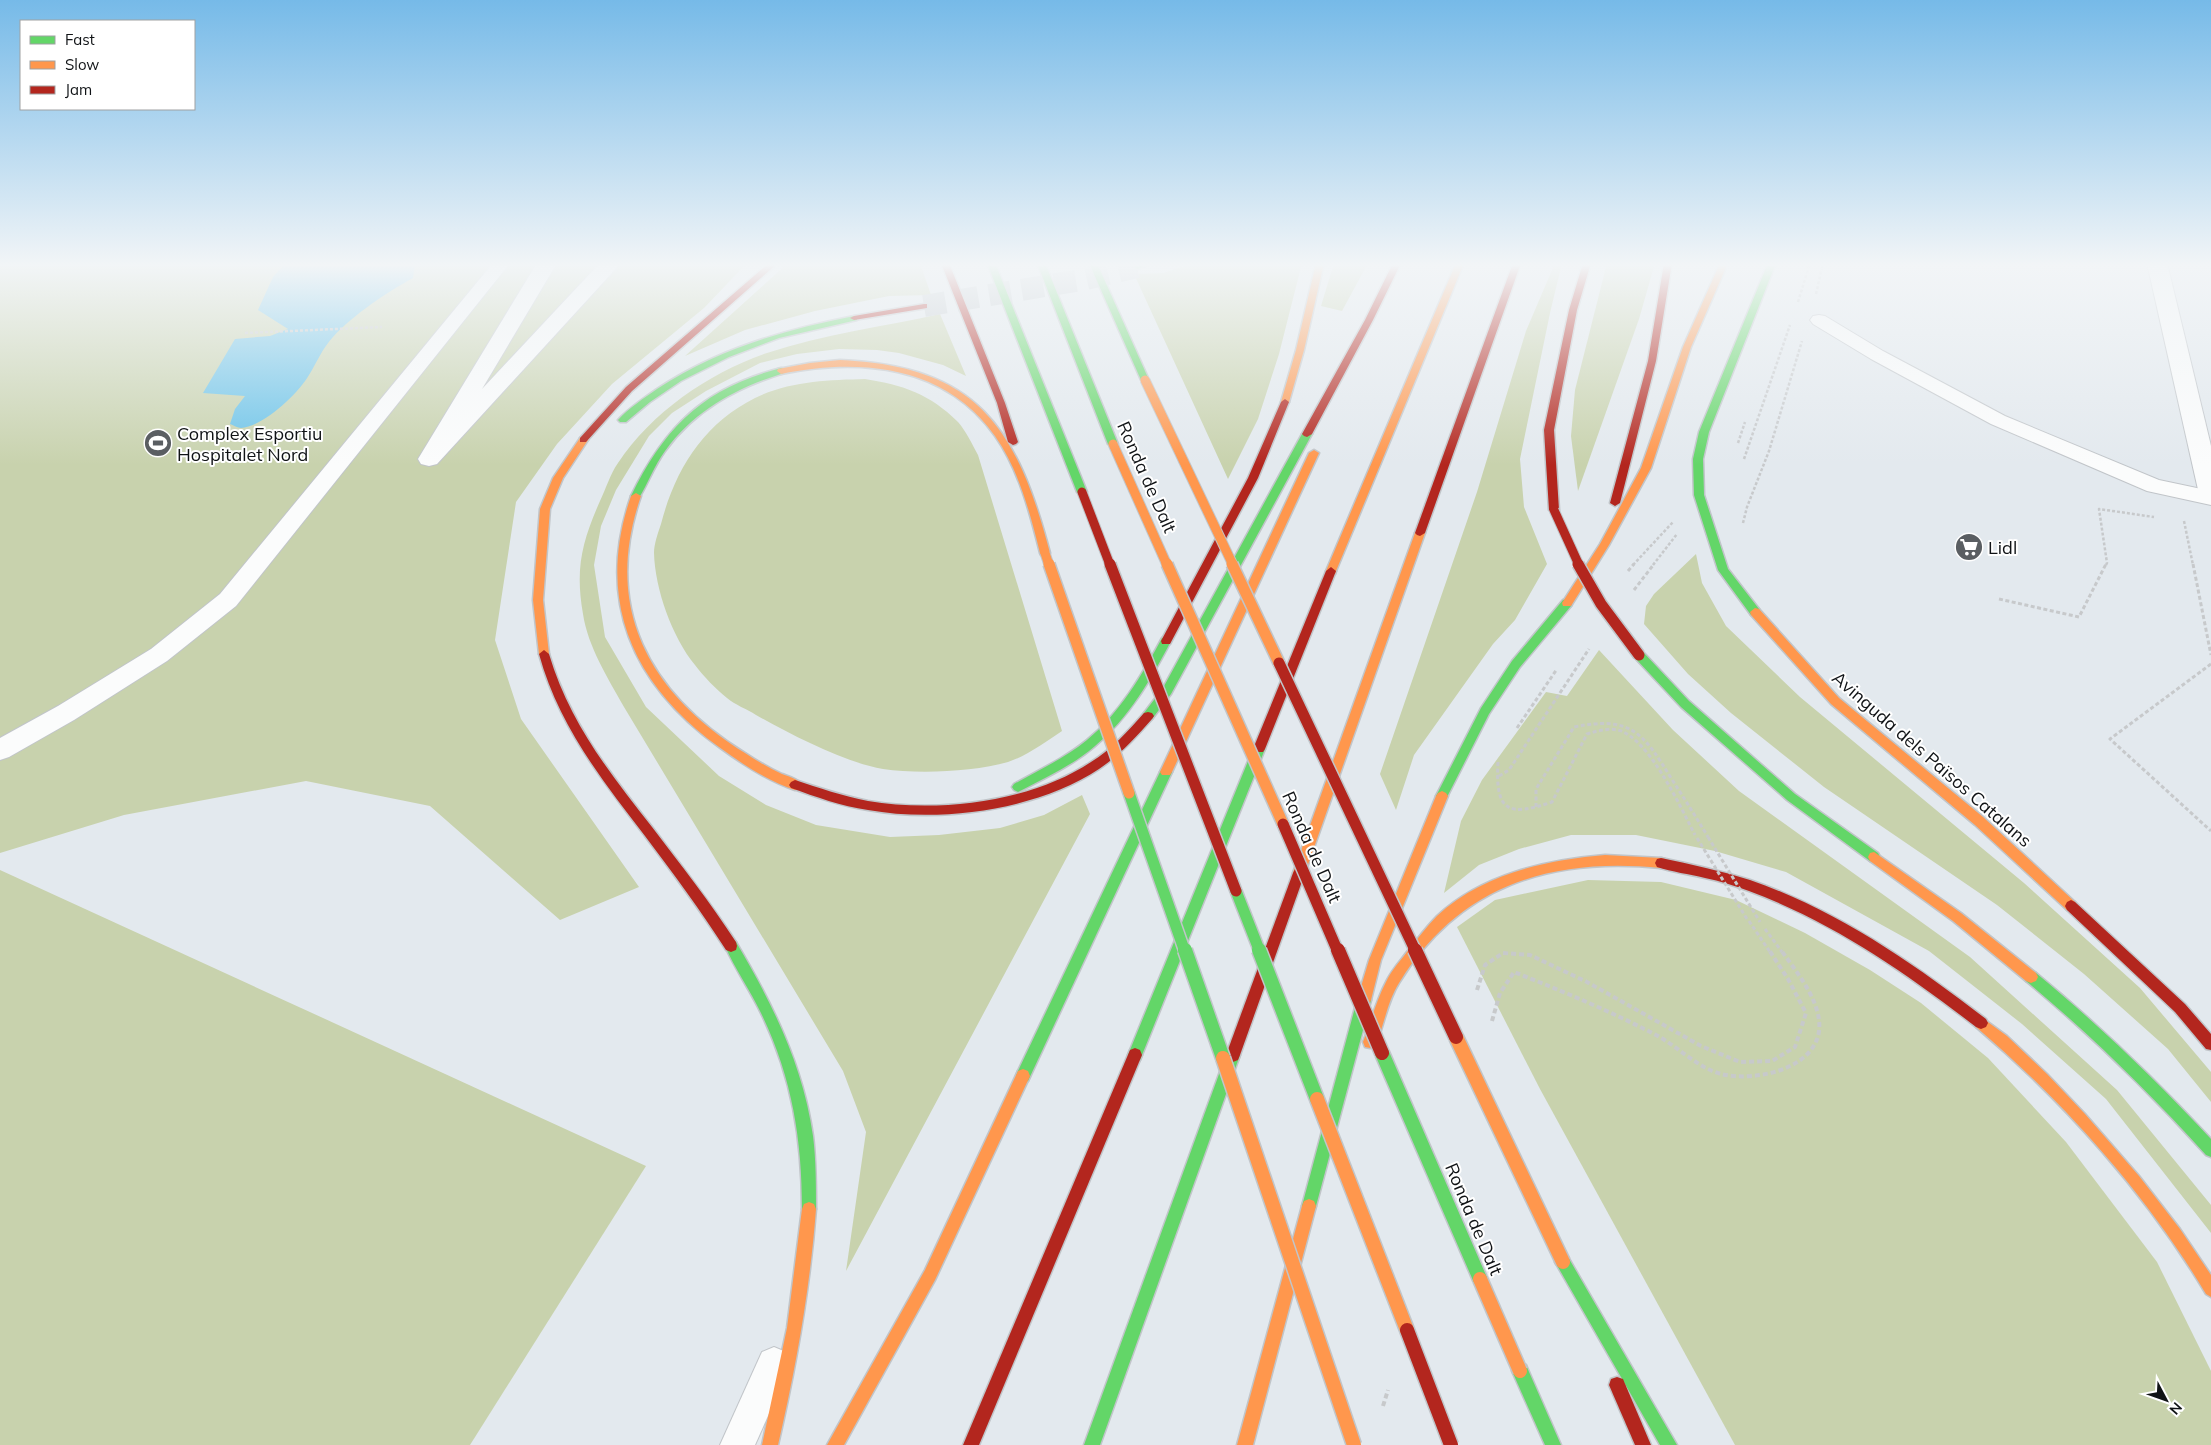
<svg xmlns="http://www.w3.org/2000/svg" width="2211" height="1445" font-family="Mulish,sans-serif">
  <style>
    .green { fill: #c8d2ad }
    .water { fill: #6bc3e8 }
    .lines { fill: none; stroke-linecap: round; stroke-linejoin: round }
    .highway-tunnel { stroke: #c3c9ce; stroke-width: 22; stroke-dasharray: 22 11; stroke-linecap: butt }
    .lane-casing { stroke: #c1c5c9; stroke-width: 2 }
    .street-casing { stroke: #c1c5c9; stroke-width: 2 }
    .fast-casing { stroke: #c1c5c9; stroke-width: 3 }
    .slow-casing { stroke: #c1c5c9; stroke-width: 3 }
    .jam-casing { stroke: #c1c5c9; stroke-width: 3 }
    .path-far2 { stroke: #c7c9cb; stroke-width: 2.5; stroke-dasharray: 3 2; stroke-linecap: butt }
    .path-far1 { stroke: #c7c9cb; stroke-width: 3; stroke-dasharray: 4 2.5; stroke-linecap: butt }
    .path { stroke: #c7c9cb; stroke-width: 4; stroke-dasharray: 5 3; stroke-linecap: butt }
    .lane { fill: #fbfcfc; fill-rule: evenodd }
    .street { fill: #fbfcfc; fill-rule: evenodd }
    .fast { fill: #63d668; fill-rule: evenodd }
    .slow { fill: #ff974d; fill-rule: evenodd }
    .jam { fill: #b3261e; fill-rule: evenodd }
    .fast-bridge-far1-casing { stroke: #c1c5c9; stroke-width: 14; stroke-linecap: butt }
    .fast-bridge-casing { stroke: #c1c5c9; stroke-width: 17; stroke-linecap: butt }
    .slow-bridge-far2-casing { stroke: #c1c5c9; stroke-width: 11; stroke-linecap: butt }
    .slow-bridge-far1-casing { stroke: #c1c5c9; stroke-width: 14; stroke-linecap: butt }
    .slow-bridge-casing { stroke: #c1c5c9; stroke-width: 17; stroke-linecap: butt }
    .jam-bridge-far2-casing { stroke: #c1c5c9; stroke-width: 11; stroke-linecap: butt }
    .jam-bridge-far1-casing { stroke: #c1c5c9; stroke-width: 14; stroke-linecap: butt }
    .jam-bridge-casing { stroke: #c1c5c9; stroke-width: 17; stroke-linecap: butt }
    .path-bridge { stroke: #c7c9cb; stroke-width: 3; stroke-dasharray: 4 2.5; stroke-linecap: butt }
    .fast-bridge-far1 { stroke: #63d668; stroke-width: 11 }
    .fast-bridge { stroke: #63d668; stroke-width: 14 }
    .slow-bridge-far2 { stroke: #ff974d; stroke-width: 9 }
    .slow-bridge-far1 { stroke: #ff974d; stroke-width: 11 }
    .slow-bridge { stroke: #ff974d; stroke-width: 14 }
    .jam-bridge-far2 { stroke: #b3261e; stroke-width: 9 }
    .jam-bridge-far1 { stroke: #b3261e; stroke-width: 11 }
    .jam-bridge { stroke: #b3261e; stroke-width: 14 }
    .labels { text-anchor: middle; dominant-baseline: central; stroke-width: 4; stroke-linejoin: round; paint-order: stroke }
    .poi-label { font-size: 18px; fill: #101316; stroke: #fff; text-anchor: start }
    .street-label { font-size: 18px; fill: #101316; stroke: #fff }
  </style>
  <rect width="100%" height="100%" fill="#e3e9ee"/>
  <!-- green -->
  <g class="green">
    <path d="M0,263h747l-43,45 -92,76 -55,60 -41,58 -21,138 26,79 118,168 -79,33 -130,-114 -124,-25 -182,34 -124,38z"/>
    <path d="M788,263h132l11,32 -42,1 -74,15 -70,19 -60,26z"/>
    <path d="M1194,263h108l-23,91 -21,65 -30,60 -94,-205 29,-1z"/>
    <path d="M1334,263h34l-26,48 -21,-5z"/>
    <path d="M1555,263h7l-12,50 -30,146 4,48 23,57 -32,56 -22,24 -79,111 -18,55 -16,-36 97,-282 49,-161z"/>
    <path d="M1607,263h48l-16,56 -61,172 -7,-55 4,-46z"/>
    <path d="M940,314l26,62 -23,-11 -44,-12 -22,-3 -38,-1 -42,5 -37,9 -54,28 -34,22 -23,23 -33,54 -15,36 -7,39 11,72 41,70 73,69 47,29 50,20 74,12 49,-2 61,-7 44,-13 38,-20 8,19 -244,457 20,-139 -23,-61 -219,-364c-16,-29 -36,-60 -41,-93 -8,-46 -1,-72 17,-113 6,-12 10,-27 18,-38 34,-51 91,-90 149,-110 57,-19 115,-26 173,-39z"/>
    <path d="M865,379c38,6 65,15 93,43 8,9 14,22 20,33l84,276c-17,11 -35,25 -54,31 -35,10 -90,12 -125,7 -40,-7 -91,-34 -127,-54 -9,-6 -21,-10 -29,-17 -11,-9 -23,-21 -32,-33 -23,-28 -40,-76 -41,-112 0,-9 4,-20 7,-29 14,-54 42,-100 94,-126 35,-17 73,-18 110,-19z"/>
    <path d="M1696,554l6,29 24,43 74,71 224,186 116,105 71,84v30l-43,-53 -84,-75 -87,-69 -173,-118 -93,-74 -43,-39 -44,-50 2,-18 8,-12z"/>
    <path d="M1599,650l74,80 66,61 231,166 147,133 94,115v28l-105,-134 -84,-75 -93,-73 -143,-79 -71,-21 -79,-16h-65l-52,14 -40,16 -35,28 17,-72 21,-41 64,-88 21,4z"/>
    <path d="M0,870l646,296 -176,279h-470z"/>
    <path d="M1588,880l73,2 75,18 69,33 65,37 51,33 67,55 78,84 91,120 54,109v74h-476l-195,-356 -83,-162 38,-27z"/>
  </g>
  <!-- water -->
  <path class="water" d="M286,263h129l-2,15c-26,14 -60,37 -80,59 -11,12 -16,25 -24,38 -11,19 -45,51 -68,53 -3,0 -8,-3 -11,-4l5,-15 10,-13 -42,-3 32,-54 35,-3 18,-7 -30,-19 15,-33z"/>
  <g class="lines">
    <!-- highway-tunnel -->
    <path class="highway-tunnel" d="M924,306l157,-26 56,-13"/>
    <defs>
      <g id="lane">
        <path d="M493,263h17l-274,343 -69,55 -93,59 -65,37 -9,3v-22l58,-32 93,-57 69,-55z"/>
        <path d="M1819,315l6,1 58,35 122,65 154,64 52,11v14l-64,-14 -156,-67 -120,-65 -58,-35 -3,-4 3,-4z"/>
        <path d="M774,1347l12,5 5,12 -36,81h-35l42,-93z"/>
      </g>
      <g id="street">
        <path d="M537,263h20l-75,126 118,-126h21l-184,201 -8,2 -8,-2 -3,-5z"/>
        <path d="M2147,263h20l44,183v56l-8,-2 -4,-6z"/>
      </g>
      <g id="fast">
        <path d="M987,263h8l92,229 -2,2h-6l-2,-2z"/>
        <path d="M1037,263h8l73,181 -2,2 -3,1 -5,-3z"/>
        <path d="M1089,263h8l52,117 -1,2 -3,1 -4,-3z"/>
        <path d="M1142,263h13l-18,6 -4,-2z"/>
        <path d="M1768,263h8l-67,169 -6,27 1,36 24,74 31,40 1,3 -5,4 -4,-1 -33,-45 -24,-75 -1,-36 6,-27z"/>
        <path d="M854,316h3v4l-78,18 -50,19 -48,24 -31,21 -24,20h-6l-2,-2c11,-12 26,-22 39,-31 60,-40 127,-59 197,-73z"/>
        <path d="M781,368l3,1v4c-48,15 -89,37 -119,78 -11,15 -17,32 -26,47h-6l-2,-2c34,-70 73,-108 150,-128z"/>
        <path d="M1307,431l5,3 -141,260 -19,25h-8l-2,-3 2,-3 19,-25 139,-254z"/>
        <path d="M1567,599l4,1 1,3 -1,3 -51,61 -31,47 -43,85 -4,2 -4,-2 -2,-3 45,-88 31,-47 51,-61z"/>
        <path d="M1166,637l5,4c-20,38 -42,77 -76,105 -22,19 -48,31 -73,44l-4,2 -4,-2 -2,-3 2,-3c25,-14 51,-26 73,-44 33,-27 55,-65 75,-102z"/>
        <path d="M1639,651l4,1 46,49 106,93 83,59 2,4 -2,4 -4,1 -4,-1 -83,-61 -106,-93 -46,-49 -1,-3z"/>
        <path d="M1259,744l4,2 2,3 -123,306 -2,5 -5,2 -5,-2 -2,-5 125,-306 2,-3z"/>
        <path d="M1166,767l4,2 2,3 -144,309 -5,2 -5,-2 -2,-5 2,-5 142,-299 2,-3z"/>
        <path d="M731,940l5,2c36,61 67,123 77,194 3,24 3,49 3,73l-2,5 -5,2 -5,-2 -2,-5c0,-70 -10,-132 -41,-196 -11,-23 -26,-44 -36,-67l1,-4z"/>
        <path d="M2031,971l5,2c62,51 120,107 175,166v18l-5,-2c-56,-62 -115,-120 -180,-174l-2,-4 2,-4z"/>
        <path d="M1364,994l5,2 2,4 -55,206 -2,5 -5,2 -5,-2 -2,-5 55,-206 2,-4z"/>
        <path d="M1233,1048l5,2 2,5 -140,390h-16l142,-390 2,-5z"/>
        <path d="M1563,1254l5,3 109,188h-17l-102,-178 -3,-5 3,-5z"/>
        <path d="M1520,1363l6,2 35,80h-16l-33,-74 2,-6z"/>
      </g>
      <g id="slow">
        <path d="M1316,263h8l-20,87 -15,52 -4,3 -4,-3 15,-52z"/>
        <path d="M1456,263h8l-128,308 -1,3h-8l-1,-3z"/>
        <path d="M1720,263h8l-37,84 -40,121 -42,77 -38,61h-8l-1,-3 38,-59 41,-76 42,-121z"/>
        <path d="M840,360c138,6 177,68 210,193l-1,2h-8l-1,-2c-10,-40 -21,-83 -45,-117 -50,-71 -136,-78 -214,-62l-4,-3 1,-2 32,-6z"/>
        <path d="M583,437l5,3 -25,38 -13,31 -7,91 6,54 -5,4 -5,-4 -6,-54 7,-91 13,-31 27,-40z"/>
        <path d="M1314,450l5,3 -147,319 -2,3h-8l-2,-3 149,-319z"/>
        <path d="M636,493l5,3c-39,112 8,197 104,257 12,8 24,15 37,21 5,2 13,4 17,8 1,0 1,2 2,3l-2,3 -4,2c-27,-9 -53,-26 -76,-43 -87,-63 -124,-147 -88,-251z"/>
        <path d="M1420,530l5,3 -120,340 -2,4 -4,1 -4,-1 -2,-4 122,-340z"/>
        <path d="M1755,608l4,1 80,89 144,119 92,85 2,4 -2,4 -4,2 -4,-2 -92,-85 -144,-121 -80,-89 -1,-3z"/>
        <path d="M1442,791l4,2 2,3 -67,164 -10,40 -2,4 -5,2 -5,-2 -2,-4 12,-40 67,-164 2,-3z"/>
        <path d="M1874,852l87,61 75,60 2,4 -2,4 -5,2 -5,-2 -73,-60 -83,-60 -2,-4 2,-4z"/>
        <path d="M1605,855l56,3 4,1 2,4 -2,4 -4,1c-110,-11 -202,17 -262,115 -12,19 -15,43 -24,64l-5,1 -5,-1 -2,-5c8,-20 13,-41 23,-60 6,-13 16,-23 24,-34 9,-11 17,-22 27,-32 45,-42 109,-56 168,-61z"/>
        <path d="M1981,1017l26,19 40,38 38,40 54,62 41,53 31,46v22l-5,-3c-59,-99 -142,-192 -230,-267l-2,-4 2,-4z"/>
        <path d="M1023,1069l5,2 2,5 -95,204 -91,165h-17l98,-175 93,-199z"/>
        <path d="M1309,1199l5,2 2,5 -63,239h-16l65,-239 2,-5z"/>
        <path d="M809,1202l5,2 2,5c-6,80 -20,158 -38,236h-16l25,-117 15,-119 2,-5z"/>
      </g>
      <g id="jam">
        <path d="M769,263h9l-146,128 -46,51h-6v-4l46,-51z"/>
        <path d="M941,263h8l56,140 13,39 -2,2 -3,1 -5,-3 -11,-39z"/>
        <path d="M1393,263h8l-28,57 -61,114 -5,3 -3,-1 -2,-2 63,-114z"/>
        <path d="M1513,263h8l-96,270 -5,3 -3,-1 -2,-2z"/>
        <path d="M1583,263h8l-14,47 -23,120 5,80 -5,3 -5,-3 -5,-80 25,-120z"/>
        <path d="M1664,263h8l-16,98 -36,142 -5,3 -5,-3 38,-142z"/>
        <path d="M924,304h3v4l-73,12 -4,-2 4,-2z"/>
        <path d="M1285,399l4,3 -31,76 -88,166h-8l-1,-3 87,-163 33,-76z"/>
        <path d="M1331,567l5,4 -71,178 -2,3h-8l-2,-3 73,-178z"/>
        <path d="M544,650l5,4c20,68 60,118 103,173 29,38 58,75 84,115l1,4 -1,4 -5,2 -5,-2c-25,-39 -53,-77 -81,-114 -44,-57 -87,-112 -106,-182z"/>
        <path d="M1148,712l4,1 2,3 -2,3c-16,18 -32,36 -53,50 -62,41 -158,54 -231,41 -27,-4 -52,-13 -77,-22l-2,-3 2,-3 4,-2c24,8 48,16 73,21 71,12 163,1 223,-39 21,-13 37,-31 53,-49z"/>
        <path d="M1661,858c30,6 60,13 89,22 87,30 163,83 236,139l2,4 -2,4 -5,2 -5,-2c-70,-54 -143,-105 -227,-136 -14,-5 -29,-10 -44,-13 -16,-4 -33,-6 -48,-11l-2,-4 2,-4z"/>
        <path d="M1299,868l4,1 2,4 -65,182 -2,5 -5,2 -5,-2 -2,-5 67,-182 2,-4z"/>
        <path d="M2071,900l4,2 110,102 26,30v16l-5,-1 -31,-37 -108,-102 -2,-4 2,-4z"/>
        <path d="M1135,1048l5,2 2,5 -163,390h-16l167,-395z"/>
        <path d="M1617,1377l6,2 28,66h-16l-26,-60 2,-6z"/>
      </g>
    </defs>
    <!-- lane casing -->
    <use href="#lane" class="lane-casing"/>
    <!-- street casing -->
    <use href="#street" class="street-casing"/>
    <!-- fast casing -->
    <use href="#fast" class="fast-casing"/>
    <!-- slow casing -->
    <use href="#slow" class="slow-casing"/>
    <!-- jam casing -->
    <use href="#jam" class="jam-casing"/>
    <!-- path-far2 -->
    <g class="path-far2">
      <path d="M1816,294l7,-31"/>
      <path d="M1798,302l12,-39"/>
      <path d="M245,333l137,-6"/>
      <path d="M1738,443l7,-21"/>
      <path d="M1744,459l46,-134"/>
      <path d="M2184,521l9,44"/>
      <path d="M1743,523l4,-16 22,-56 33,-110"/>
      <path d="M1633,565l40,-43"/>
      <path d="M1653,565l24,-31"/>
      <path d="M2106,565l1,-2 -8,-54 55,8"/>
    </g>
    <!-- path-far1 -->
    <g class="path-far1">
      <path d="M2193,564l18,91"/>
      <path d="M1628,571l6,-7"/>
      <path d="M1634,590l20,-26"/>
      <path d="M1999,599l80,18 27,-53"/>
      <path d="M2211,664l-101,75 101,92"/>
      <path d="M1517,728l40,-59"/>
      <path d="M1498,762c-3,50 10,55 54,40l35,-68c10,-3 20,-6 31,-4 31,8 63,78 77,105"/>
      <path d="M1499,776l10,-6 80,-121"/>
      <path d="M1536,807v-18l38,-62c57,-12 70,7 97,51 13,20 25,39 37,59"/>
      <path d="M1749,921l21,31"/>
      <path d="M1765,929l17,23"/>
    </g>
    <!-- path -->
    <g class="path">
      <path d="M1477,990l8,-25 18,-12 27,2 57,27 114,64 39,16 32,-1 23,-14 11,-34 -18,-34 -19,-29"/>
      <path d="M1492,1021l8,-28 14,-21c48,19 96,39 142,63 21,11 42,33 65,39 36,9 104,-7 98,-54 -3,-25 -24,-50 -38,-70"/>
      <path d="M1383,1406l5,-16"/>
    </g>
    <!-- lane -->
    <use href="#lane" class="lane"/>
    <!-- street -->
    <use href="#street" class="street"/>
    <!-- fast -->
    <use href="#fast" class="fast"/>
    <!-- slow -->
    <use href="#slow" class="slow"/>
    <!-- jam -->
    <use href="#jam" class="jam"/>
    <defs>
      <g id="fast-bridge-far1">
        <path d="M1129,793l56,159"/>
        <path d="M1236,891l24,61"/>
      </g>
      <g id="fast-bridge">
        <path d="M1185,950l38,108"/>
        <path d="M1259,950l58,149"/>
        <path d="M1382,1053l98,226"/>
      </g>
      <g id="slow-bridge-far2">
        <path d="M1145,380l88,185"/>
        <path d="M1113,444l54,121"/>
        <path d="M1045,553l4,12"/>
      </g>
      <g id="slow-bridge-far1">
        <path d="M1049,564l80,229"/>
        <path d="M1167,564l116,260"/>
        <path d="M1232,564l47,99"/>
      </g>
      <g id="slow-bridge">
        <path d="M1456,1037l107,225"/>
        <path d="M1223,1058l131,387"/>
        <path d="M1317,1099l90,231"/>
        <path d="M1480,1279l40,92"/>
      </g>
      <g id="jam-bridge-far2">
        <path d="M1082,492l28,73"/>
        <path d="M1554,510l25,55"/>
      </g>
      <g id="jam-bridge-far1">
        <path d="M1110,564l126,327"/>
        <path d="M1578,564l23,40 38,51"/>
        <path d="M1279,663l137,289"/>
        <path d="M1283,824l55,128"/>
      </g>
      <g id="jam-bridge">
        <path d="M1338,950l44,103"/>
        <path d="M1415,950l41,87"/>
        <path d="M1407,1330l44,115"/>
      </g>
    </defs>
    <!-- fast-bridge-far1 casing -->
    <use href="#fast-bridge-far1" class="fast-bridge-far1-casing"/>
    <!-- fast-bridge casing -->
    <use href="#fast-bridge" class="fast-bridge-casing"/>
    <!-- slow-bridge-far2 casing -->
    <use href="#slow-bridge-far2" class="slow-bridge-far2-casing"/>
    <!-- slow-bridge-far1 casing -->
    <use href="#slow-bridge-far1" class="slow-bridge-far1-casing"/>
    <!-- slow-bridge casing -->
    <use href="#slow-bridge" class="slow-bridge-casing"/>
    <!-- jam-bridge-far2 casing -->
    <use href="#jam-bridge-far2" class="jam-bridge-far2-casing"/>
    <!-- jam-bridge-far1 casing -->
    <use href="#jam-bridge-far1" class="jam-bridge-far1-casing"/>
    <!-- jam-bridge casing -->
    <use href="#jam-bridge" class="jam-bridge-casing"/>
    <!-- path-bridge -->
    <g class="path-bridge">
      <path d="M1708,837l52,85"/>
      <path d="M1697,838l50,81"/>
    </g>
    <!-- fast-bridge-far1 -->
    <use href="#fast-bridge-far1" class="fast-bridge-far1"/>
    <!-- fast-bridge -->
    <use href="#fast-bridge" class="fast-bridge"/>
    <!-- slow-bridge-far2 -->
    <use href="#slow-bridge-far2" class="slow-bridge-far2"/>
    <!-- slow-bridge-far1 -->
    <use href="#slow-bridge-far1" class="slow-bridge-far1"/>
    <!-- slow-bridge -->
    <use href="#slow-bridge" class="slow-bridge"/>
    <!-- jam-bridge-far2 -->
    <use href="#jam-bridge-far2" class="jam-bridge-far2"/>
    <!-- jam-bridge-far1 -->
    <use href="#jam-bridge-far1" class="jam-bridge-far1"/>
    <!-- jam-bridge -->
    <use href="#jam-bridge" class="jam-bridge"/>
  </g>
  <!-- sky -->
  <linearGradient id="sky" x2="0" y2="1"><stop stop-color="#76bae8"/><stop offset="0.57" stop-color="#f2f5f7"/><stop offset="1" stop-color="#f2f5f7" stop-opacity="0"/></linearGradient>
  <rect width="2211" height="465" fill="url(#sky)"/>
  <!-- icons -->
  <defs>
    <symbol id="stadium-disc" viewBox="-11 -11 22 22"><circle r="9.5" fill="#5a5e62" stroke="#fff"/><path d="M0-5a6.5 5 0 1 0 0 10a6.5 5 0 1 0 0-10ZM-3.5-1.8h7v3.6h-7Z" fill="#fff"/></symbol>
    <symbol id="supermarket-disc" viewBox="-11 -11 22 22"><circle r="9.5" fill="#5a5e62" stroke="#fff"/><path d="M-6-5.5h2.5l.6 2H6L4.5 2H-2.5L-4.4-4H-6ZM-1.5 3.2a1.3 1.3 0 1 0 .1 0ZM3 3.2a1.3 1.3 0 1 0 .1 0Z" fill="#fff"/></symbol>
  </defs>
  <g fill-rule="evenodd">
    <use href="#stadium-disc" x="142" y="427" width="32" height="32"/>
    <use href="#supermarket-disc" x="1953" y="531" width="32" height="32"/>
  </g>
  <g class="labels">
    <!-- poi labels -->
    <g class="poi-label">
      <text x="177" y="433">Complex Esportiu<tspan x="177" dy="21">Hospitalet Nord</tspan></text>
      <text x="1988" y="547">Lidl</text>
    </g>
    <!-- street labels -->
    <g class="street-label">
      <text transform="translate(1147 477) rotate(66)">Ronda de Dalt</text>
      <text transform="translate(1932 759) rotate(41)">Avinguda dels Països Catalans</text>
      <text transform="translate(1312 847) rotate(66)">Ronda de Dalt</text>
      <text transform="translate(1474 1219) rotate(67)">Ronda de Dalt</text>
    </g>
  </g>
  <!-- legend -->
  <rect x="20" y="20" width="175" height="90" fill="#ffffff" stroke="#9fa1a2"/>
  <rect x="30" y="36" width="25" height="8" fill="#63d668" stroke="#9fa1a2"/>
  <text x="65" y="45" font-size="15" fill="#101316">Fast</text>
  <rect x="30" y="61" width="25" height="8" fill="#ff974d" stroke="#9fa1a2"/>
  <text x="65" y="70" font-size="15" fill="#101316">Slow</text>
  <rect x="30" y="86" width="25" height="8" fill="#b3261e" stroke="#9fa1a2"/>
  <text x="65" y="95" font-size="15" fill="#101316">Jam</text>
  <!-- north arrow -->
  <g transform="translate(2166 1400) rotate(131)" stroke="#ffffff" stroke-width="4" paint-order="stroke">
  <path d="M0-4L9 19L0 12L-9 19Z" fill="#101316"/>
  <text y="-8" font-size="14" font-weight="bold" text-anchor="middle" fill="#101316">N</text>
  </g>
</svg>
